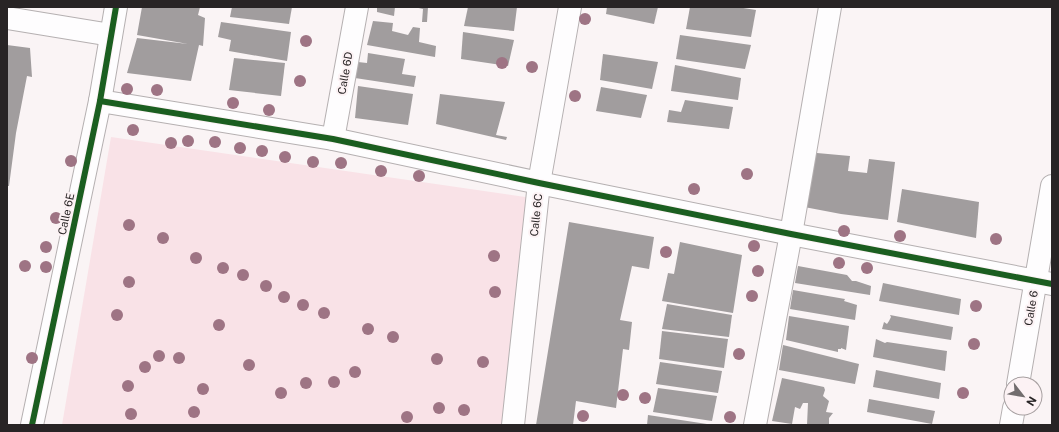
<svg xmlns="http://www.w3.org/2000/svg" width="1059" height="432" font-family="'Public Sans',sans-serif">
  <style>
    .green { fill: #f9e2e7 }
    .building { fill: #a19d9e }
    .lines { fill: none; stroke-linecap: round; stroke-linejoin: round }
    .minor-casing { stroke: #b5b0b1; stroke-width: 24 }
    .minor { stroke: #fefdfe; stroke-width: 22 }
    .cycleway-casing { stroke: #fcf2f4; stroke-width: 8 }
    .cycleway { stroke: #1b5e20; stroke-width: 6 }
    .tree { fill: #9e7484 }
    .labels { text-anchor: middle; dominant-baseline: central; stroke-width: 4; stroke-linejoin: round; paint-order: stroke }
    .street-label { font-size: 11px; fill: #282425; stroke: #fcf2f4 }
  </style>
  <rect width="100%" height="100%" fill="#faf4f5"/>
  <!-- green -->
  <path class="green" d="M111,137l435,63 -33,225h-451z"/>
  <!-- building -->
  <g class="building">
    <path d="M142,7h58l-2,8 7,3 -2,28 -4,-1 -8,36 -64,-8 10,-35 51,6 -51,-9z"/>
    <path d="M232,7h60l-3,17 -59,-7z"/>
    <path d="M377,7h18l-1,9 -17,-4z"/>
    <path d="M414,7h14l-1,15h-5l1,-13z"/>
    <path d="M468,7h49l-3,24 -50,-5z"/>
    <path d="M607,7h51l-4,17 -48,-10z"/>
    <path d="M690,7h47l19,3 -5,27 -65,-8z"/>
    <path d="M373,21l20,2 -1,8 16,4 5,-8 7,1 -1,14 17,4 -1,11 -68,-12z"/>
    <path d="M221,22l70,10 -4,29 -58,-10 2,-11 -13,-3z"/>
    <path d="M463,32l51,8 -6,26 -47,-7z"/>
    <path d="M680,35l71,10 -6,24 -69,-10z"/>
    <path d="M7,45l23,3 2,29 -5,-1 -11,57 -7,53h-2z"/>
    <path d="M368,53l37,6 -3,15 14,2 -2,11 -59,-9 3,-16 9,1z"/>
    <path d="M603,54l55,8 -6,27 -52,-9z"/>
    <path d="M234,58l51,5 -4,33 -52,-6z"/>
    <path d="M675,65l66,13 -3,22 -67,-9z"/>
    <path d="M358,86l55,8 -5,31 -53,-7z"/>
    <path d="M601,87l46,8 -6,23 -45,-7z"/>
    <path d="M440,94l65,8 -9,33 11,2 -1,3 -70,-16z"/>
    <path d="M685,100l48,7 -4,22 -62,-7 2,-12 12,2z"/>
    <path d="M806,152l44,4 -2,15 19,2 2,-14 26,3 -7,58 -47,-6 -42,-8z"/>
    <path d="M902,189l77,13 -3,36 -79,-16z"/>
    <path d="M569,222l85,15 -5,32 -17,-3 -12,54 12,2 -3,28 -6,-1 -7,59 -40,-7 -3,24h-37z"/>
    <path d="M680,242l62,13 -9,58 -71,-12 6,-28 6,1z"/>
    <path d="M798,266l49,9 5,6h4l15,5 -1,9 -75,-12z"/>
    <path d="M883,283l78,16 -2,16 -80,-14z"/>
    <path d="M793,290l52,9 -1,2 13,4 -2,15 -65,-11z"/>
    <path d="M667,304l65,11 -3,22 -67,-8z"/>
    <path d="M890,315l63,12 -2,13 -69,-11 2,-7 3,2 2,-3 2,-4z"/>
    <path d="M789,316l60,10 -3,24 -5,-2v1h-3v3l-52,-12z"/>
    <path d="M662,331l66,8 -4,29 -65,-9z"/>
    <path d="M876,339l9,4 2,-1 60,9 -2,20 -72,-14z"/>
    <path d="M783,345l76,19 -4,20 -76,-14z"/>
    <path d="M660,362l62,9 -4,22 -62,-9z"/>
    <path d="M876,370l65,13 -2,16 -66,-12z"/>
    <path d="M782,378l42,9 1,3 -2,6 6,5 -3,11 7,1 -4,5v7h-22l1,-22h-5l-3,6 -5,-2 -3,17 -20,-3z"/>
    <path d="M658,388l59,8 -5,25 -59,-9z"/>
    <path d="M869,399l66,12 -3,13 -65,-12z"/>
    <path d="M648,415l59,9v1h-60z"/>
  </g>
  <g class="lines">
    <defs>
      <g id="minor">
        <path d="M7,18l104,17"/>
        <path d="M100,101l233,38 206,44 252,51 261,50"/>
        <path d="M333,139l24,-132"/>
        <path d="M1018,384l34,-198"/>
        <path d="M32,425l68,-324 16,-94"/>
        <path d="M513,425l26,-242 31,-176"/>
        <path d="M755,425l36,-191 39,-227"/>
        <path d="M1011,425l3,-17"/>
      </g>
    </defs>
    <!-- minor casing -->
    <use href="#minor" class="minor-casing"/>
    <!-- minor -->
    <use href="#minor" class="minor"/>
    <defs>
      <g id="cycleway">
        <path d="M100,101l233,38 206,44 252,51 261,50"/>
        <path d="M32,425l68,-324 16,-94"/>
      </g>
    </defs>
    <!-- cycleway casing -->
    <use href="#cycleway" class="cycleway-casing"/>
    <!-- cycleway -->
    <use href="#cycleway" class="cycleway"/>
  </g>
  <!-- trees -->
  <g class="tree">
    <circle cx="585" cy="19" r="6"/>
    <circle cx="306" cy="41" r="6"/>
    <circle cx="502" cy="63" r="6"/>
    <circle cx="532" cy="67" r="6"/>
    <circle cx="300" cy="81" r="6"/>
    <circle cx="127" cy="89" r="6"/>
    <circle cx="157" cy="90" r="6"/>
    <circle cx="575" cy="96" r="6"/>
    <circle cx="233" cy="103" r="6"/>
    <circle cx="269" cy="110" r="6"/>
    <circle cx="133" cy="130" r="6"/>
    <circle cx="188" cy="141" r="6"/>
    <circle cx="215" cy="142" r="6"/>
    <circle cx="171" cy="143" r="6"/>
    <circle cx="240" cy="148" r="6"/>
    <circle cx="262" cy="151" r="6"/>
    <circle cx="285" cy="157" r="6"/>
    <circle cx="71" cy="161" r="6"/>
    <circle cx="313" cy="162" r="6"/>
    <circle cx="341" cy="163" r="6"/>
    <circle cx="381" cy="171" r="6"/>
    <circle cx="747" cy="174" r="6"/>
    <circle cx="419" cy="176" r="6"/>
    <circle cx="694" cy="189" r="6"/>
    <circle cx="56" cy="218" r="6"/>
    <circle cx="129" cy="225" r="6"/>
    <circle cx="844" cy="231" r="6"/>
    <circle cx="900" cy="236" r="6"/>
    <circle cx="163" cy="238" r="6"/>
    <circle cx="996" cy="239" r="6"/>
    <circle cx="754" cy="246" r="6"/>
    <circle cx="46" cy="247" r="6"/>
    <circle cx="666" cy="252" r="6"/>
    <circle cx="494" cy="256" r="6"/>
    <circle cx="196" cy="258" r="6"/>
    <circle cx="839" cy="263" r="6"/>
    <circle cx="25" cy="266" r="6"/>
    <circle cx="46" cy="267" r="6"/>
    <circle cx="223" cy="268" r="6"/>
    <circle cx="867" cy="268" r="6"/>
    <circle cx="758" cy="271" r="6"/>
    <circle cx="243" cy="275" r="6"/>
    <circle cx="129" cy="282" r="6"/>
    <circle cx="266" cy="286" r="6"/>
    <circle cx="495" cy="292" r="6"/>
    <circle cx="752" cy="296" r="6"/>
    <circle cx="284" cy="297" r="6"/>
    <circle cx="303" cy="305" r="6"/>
    <circle cx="976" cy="306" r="6"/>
    <circle cx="324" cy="313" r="6"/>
    <circle cx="117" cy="315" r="6"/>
    <circle cx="219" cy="325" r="6"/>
    <circle cx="368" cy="329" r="6"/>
    <circle cx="393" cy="337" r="6"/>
    <circle cx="974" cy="344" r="6"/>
    <circle cx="739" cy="354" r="6"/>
    <circle cx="159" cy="356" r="6"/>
    <circle cx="32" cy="358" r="6"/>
    <circle cx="179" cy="358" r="6"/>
    <circle cx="437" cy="359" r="6"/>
    <circle cx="483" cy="362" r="6"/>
    <circle cx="249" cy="365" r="6"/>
    <circle cx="145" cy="367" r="6"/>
    <circle cx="355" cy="372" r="6"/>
    <circle cx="334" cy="382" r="6"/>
    <circle cx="306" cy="383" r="6"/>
    <circle cx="128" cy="386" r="6"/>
    <circle cx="203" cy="389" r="6"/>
    <circle cx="281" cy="393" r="6"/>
    <circle cx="963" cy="393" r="6"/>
    <circle cx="623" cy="395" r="6"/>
    <circle cx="645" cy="398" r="6"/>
    <circle cx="439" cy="408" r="6"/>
    <circle cx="464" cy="410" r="6"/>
    <circle cx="194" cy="412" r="6"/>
    <circle cx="131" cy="414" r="6"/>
    <circle cx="583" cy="416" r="6"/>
    <circle cx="407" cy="417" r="6"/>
    <circle cx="730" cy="417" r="6"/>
  </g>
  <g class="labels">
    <!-- street labels -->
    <g class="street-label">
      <text transform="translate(345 73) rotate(-80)">Calle 6D</text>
      <text transform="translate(66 214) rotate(-78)">Calle 6E</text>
      <text transform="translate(536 215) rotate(-84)">Calle 6C</text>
      <text transform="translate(1031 308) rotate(-80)">Calle 6</text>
    </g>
  </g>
  <!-- border -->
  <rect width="1059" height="432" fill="none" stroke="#282425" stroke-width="16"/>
  <!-- north arrow -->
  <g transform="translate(1023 396) rotate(121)"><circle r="19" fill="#fcf2f4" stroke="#a7a0a1"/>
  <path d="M0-3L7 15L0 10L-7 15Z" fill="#726d6e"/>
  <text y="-6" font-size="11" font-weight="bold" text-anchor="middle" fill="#282425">N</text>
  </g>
</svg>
